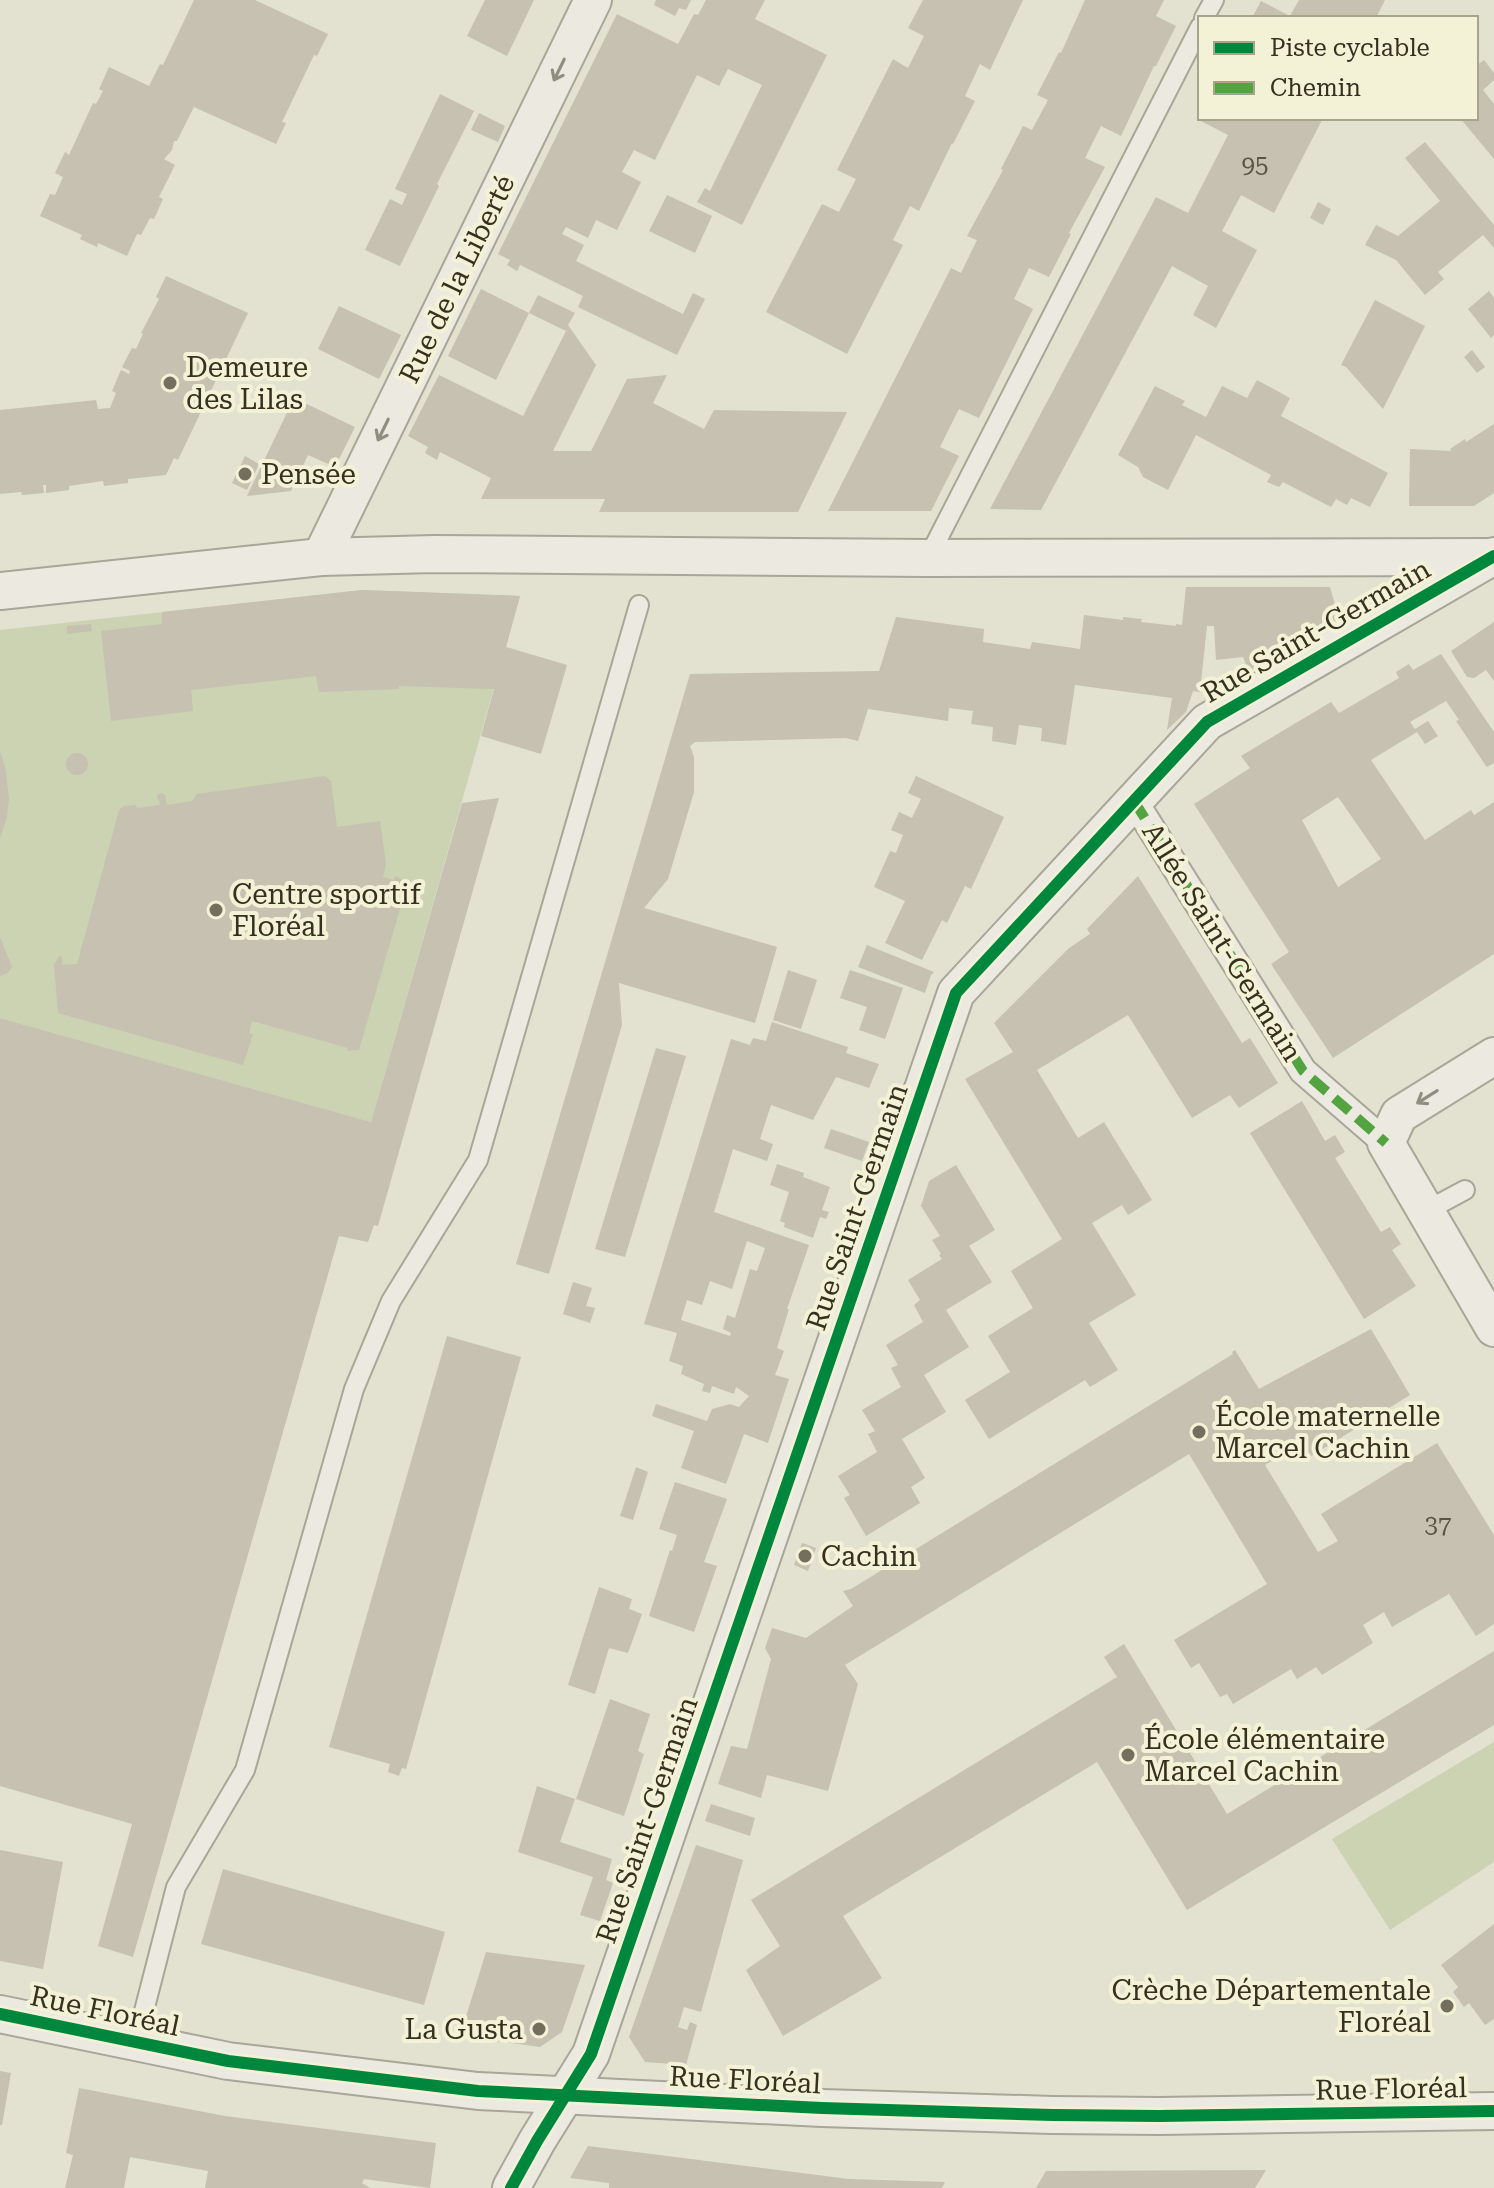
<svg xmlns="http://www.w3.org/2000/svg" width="1494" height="2188" font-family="'Roboto Serif',serif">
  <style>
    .green { fill: #cbd3b3 }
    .building { fill: #c6c1b0; fill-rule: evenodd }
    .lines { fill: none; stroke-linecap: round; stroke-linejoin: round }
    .service-casing { stroke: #a8a698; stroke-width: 22 }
    .pedestrian-casing { stroke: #a8a698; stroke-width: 30 }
    .minor-casing { stroke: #a8a698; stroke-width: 40 }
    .service { stroke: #eceae0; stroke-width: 18 }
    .pedestrian { stroke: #eceae0; stroke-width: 26 }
    .minor { stroke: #eceae0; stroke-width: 36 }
    .quiet { stroke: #53a441; stroke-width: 10; stroke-dasharray: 20 10; stroke-linecap: butt }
    .cycleway-casing { stroke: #f3f1d6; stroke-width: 17 }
    .cycleway { stroke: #00873e; stroke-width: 12 }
    .oneway { stroke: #918d80 }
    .poi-dot { fill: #736e5d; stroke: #f3f1d6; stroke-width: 3 }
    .labels { text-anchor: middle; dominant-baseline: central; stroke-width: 8; stroke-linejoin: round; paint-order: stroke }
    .number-label { font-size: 24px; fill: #5a5444 }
    .street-label { font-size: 28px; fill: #363020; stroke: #f3f1d6 }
    .poi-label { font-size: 28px; fill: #363020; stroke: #f3f1d6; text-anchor: start }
  </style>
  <rect width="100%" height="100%" fill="#e3e1cf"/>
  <!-- green -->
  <g class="green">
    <path d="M362,590l158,6 -149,526 -371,-104v-388z"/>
    <path d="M1494,1742v120l-104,68 -58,-91z"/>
  </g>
  <!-- building -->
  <g class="building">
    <path d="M194,0h61l73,34 -11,22 -3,-1 -32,67 4,1 -10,21 -82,-37 -17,34h-3l-2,9 -8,9 11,6 -16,32 4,2 -9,20 -4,-1 -9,17 -4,-1 -10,22 -29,-13 -1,4 -17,-8 2,-4 -42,-19 10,-22 5,1 8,-18 -8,-4 10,-21 4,3 24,-52 3,1 7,-13 -4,-2 10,-22 40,19 11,-22 3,1z"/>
    <path d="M485,0h49l-27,56 -40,-20z"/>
    <path d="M656,0h35l-5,10 -7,-2 -4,8 -21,-11z"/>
    <path d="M706,0h59l-10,19 72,36 -85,170 -45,-23 8,-14 5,3 52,-106 -34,-16 -9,17 -22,-11 -42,85 -21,-10 -12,22 19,10 -24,48 -21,-10 -8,18 -22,-11 -4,7 22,11 -8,16 107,53 10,-21 12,6 -28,56 -99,-48 5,-11 -63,-31 -3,6 -10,-6 3,-5 -12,-6 119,-240 61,30 16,-30 4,1z"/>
    <path d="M923,0h100l-33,70 -10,-6 -15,32 10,5 -22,43 -1,-1 -33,68 -9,-5 -17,34 10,5 -56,109 -81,-42 56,-108 17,8 17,-33 -19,-9 56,-111 15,9 16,-32 -16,-8z"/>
    <path d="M1085,0h79l-8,16 20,10 -20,40h-2l-33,70 -20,-10 -16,32 20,9 -36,66 2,1 -22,43 -20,-9 -15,31 19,10 -54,109 -20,-9 -19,38 19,9 -28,55h-103l123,-243 10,5 16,-33 -10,-4 36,-66 -2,-1 22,-43 9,4 16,-30 -11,-5 22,-43 2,1z"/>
    <path d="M1299,0h86l-9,18h-124l9,-17 29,15z"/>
    <path d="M1484,60l10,13v7l-11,10 11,14v55l-34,-41h16v-52z"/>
    <path d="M440,94l34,17 -37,73 2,2 -39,80 -35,-16 25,-51 12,6 5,-11 -12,-5z"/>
    <path d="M479,113l26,13 -7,16 -27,-12z"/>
    <path d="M1201,118h122l-49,95 -33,-18 -19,36 35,19 -41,78 -23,-13 15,-29 -36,-20 -131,244 -51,-1 166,-312 32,16 40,-78 -29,-15z"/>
    <path d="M1425,142l69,83v23l-11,-13 -45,37 6,7 -19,16 -29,-35 -31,-15 11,-20 22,11 42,-35 -35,-43z"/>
    <path d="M667,195l45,21 -17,37 -46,-22z"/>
    <path d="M1318,202l13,7 -8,16 -13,-7z"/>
    <path d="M166,276l82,37 -70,147 -4,-2 -8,17 -38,4v4l-24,3 -1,-5 -34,5v4l-23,3v-8h-3l1,8 -22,2 -1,-3 -21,2v-84l96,-10 2,9 12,-1 6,-15 -4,-2 9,-21 8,4 1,-3 -8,-4 10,-19 4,1 7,-15 -2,-1 18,-34 -3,-2z"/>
    <path d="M481,289l48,24 -33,67 -48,-24z"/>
    <path d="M1489,291l5,7v37l-3,3 -23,-29z"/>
    <path d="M538,295l37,18 -7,12 28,40 -43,86h38l36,-72 40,-4 -14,28 51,26 10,-19 133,2 -49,100h-199l6,-13h-124l10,-21 -51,-26 -3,8 -12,-7 3,-6 -20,-11 31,-61 84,41 43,-85 -37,-18z"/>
    <path d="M1375,300l50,26 -42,83 -37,-42 -5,-2z"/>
    <path d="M339,306l62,29 -22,44 -61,-30z"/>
    <path d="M1472,350l13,17 -8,6 -13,-16z"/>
    <path d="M1257,380l33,18 -9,18 107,57 -18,34 -19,-9 -4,7 -11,-6 -5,8 -48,-25 -4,5 -12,-5 4,-7 -75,-40 -28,55 -25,-13 -5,-10 -20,-12 37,-69 30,15 -3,4 24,12 16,-31 25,12z"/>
    <path d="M294,398l61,29 -20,40 -27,-12 -17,36 -44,5z"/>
    <path d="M1494,424v69l-20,13h-65l1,-57 41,2 -1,-2 15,-10 1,3z"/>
    <path d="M245,456l14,8 -12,26 -15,-7z"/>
    <path d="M1186,587h144l9,32 -90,52 -6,-14 -27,3 -2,-34h-7l-7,66 -7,-1 -7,21 -19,18 5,-32 -97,-13 -9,60 -25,-4 1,-13 -23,-3 -3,20 -24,-4 1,-14 -22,-3 2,-13 -24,-3 -1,13 -80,-12 -10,32 -12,-3 -151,4 -5,4 4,11v35l-26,87 -24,29 133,39 -22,76 -136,-40 3,42 -73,249 -33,-10 174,-590 189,-3 17,-54 88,12 -1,13 47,7 2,-7 48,7 4,-34 39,5v-3l19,2 -1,3 35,4v-2l6,1z"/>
    <path d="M362,590l158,6 -14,51 61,18 -26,89 -60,-18 13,-47 -95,-3v3l-80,3 -3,-16 -125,14 2,21 -82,10 -10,-90 61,-7v-12z"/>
    <path d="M1494,622v59l-8,-11 -12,8 -7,-1 -16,-26z"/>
    <path d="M91,624l1,7 -25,3v-8z"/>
    <path d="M1441,654l53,78v31l-7,4 -1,-1 -30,-45 3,-1 -13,-19 -36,21 5,7 13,-8 10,15 -13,8 -8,-12 -46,28 54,80 46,-30 3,5 20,-13v152l-161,104 -62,-94 18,-12 -95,-148 56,-36 -9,-12 48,-29 42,-25 8,11 60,-35 -3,-6 13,-8 4,6zM1338,797l43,62 -43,28 -36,-67z"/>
    <path d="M0,752l5,14 4,33 -2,18 -7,22z"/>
    <circle cx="77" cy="764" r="11"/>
    <path d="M325,776l6,5 6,46 43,-6 6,43 -3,13 11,3 1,-4 6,3 5,9 -47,162 -12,1 1,-3 -96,-27 -3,13h4l-10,31 -185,-52 -4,-48 5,-9h3v9l15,-1 42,-154 5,-4 12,-1 1,3 23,-3 -1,-5 -2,-1 1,-5 4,-1 3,2 2,10 25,-4 5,-7z"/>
    <path d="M916,776l88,41 -33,72 -6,-3 -18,37 -5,-3 -20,40 -37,-17 20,-42 -31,-14 16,-36 6,2 7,-18 -12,-5 8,-18 13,6 9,-19 -13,-6z"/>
    <path d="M499,798l-121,428 -4,-1 -6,17 -29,-6 -206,721 -35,-11 34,-122 -132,-38v-768l371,104 91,-319z"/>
    <path d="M1138,876l104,167 8,-5 28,45 -39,25 -9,-13 -38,23 -64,-103 -91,55 41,68 26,-16 48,78 -24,15 -6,-10 -30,18 44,72 -47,28 29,47 -28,17 -5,-7 -96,59 -24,-39 45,-28 -22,-36 45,-28 -22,-37 51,-32 -97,-160 48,-27 -19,-29 75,-75 21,-14 -3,-5z"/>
    <path d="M0,937l12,30 -4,6 -8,3z"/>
    <path d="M867,945l67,27 -3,3 -6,18 -67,-26z"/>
    <path d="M788,970l29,10 -16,49 -28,-9z"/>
    <path d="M850,970l53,18 -18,51 -26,-9 8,-23 -27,-9z"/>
    <path d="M772,1022l76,25 -2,6 33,11 -10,24 -33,-11 -23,43 -42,-15 -11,34 13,5 -6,17 -34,-12 -19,63 95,33 -22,64h2l-12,39 7,3 -9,24 14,4 -21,64 -24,-9 -18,50 -45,-16 13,-37 -42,-15 4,-12 51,17 5,-12 18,-5 9,3 10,-11 -13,-9 -2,7 -22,-8 -2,7 -8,-2 2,-7 -23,-10 2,-8 -14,-5 8,-28 -33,-9 87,-285 19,6 3,-7 13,3zM747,1241l18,7 -8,23 -7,-2 -15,49 -8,-3 -4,14 8,4 -1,3 -49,-16 6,-20 15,5 8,-24 22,8z"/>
    <path d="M656,1048l30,8 -61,201 -30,-8z"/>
    <path d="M1302,1101l23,40 10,-6 10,17 -10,6 46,74 9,-5 11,17 -9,6 24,36 -52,33 -114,-186z"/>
    <path d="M831,1129l38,13 -7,19 -38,-13z"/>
    <path d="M777,1164l27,9 -1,4 27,10 -8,23 7,2 -3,7 -6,-2 -7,21 -29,-11 1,-4 -5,-2 9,-29 -19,-7z"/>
    <path d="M956,1165l39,65 -26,16 23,36 -46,28 23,37 -45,28 22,37 -44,27 23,39 -14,9 9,16 -54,33 -22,-38 6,-3 -12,-19 39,-24 -9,-18 7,-3 -13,-21 39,-23 -10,-19 7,-3 -12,-20 37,-23 -9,-17 6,-5 -12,-20 34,-21 -3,-4 2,-1 -9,-14 8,-4 -19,-30 8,-25z"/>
    <path d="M573,1282l19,6 -6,18 9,2 -5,15 -27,-9z"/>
    <path d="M1371,1329l39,66 -102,63 -8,-14 -35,21 53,87 20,-11 -17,-27 116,-71 57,92v89l-18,12 -27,-42 -57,33 -8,-15 -21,13 10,18 -51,32 -6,-8 -19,12 -6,-10 -58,35 -6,-10 -7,3 -21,-34 -8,5 -17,-28 93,-56 -78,-130 -344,211 13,19 -30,107 -61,-16 -6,23 -43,-14 13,-38 16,3 24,-90 -6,-11 7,-20 34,10 47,-32 -10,-15 8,-2 382,-235 -1,-2 3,-2 24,39z"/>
    <path d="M447,1336l74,21 -115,412 -4,-1 -3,8 -11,-4 2,-8 -61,-17z"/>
    <path d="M636,1467l12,5 -15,48 -13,-4z"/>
    <path d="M675,1482l52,17 -23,63 13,4 -23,66 -45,-16 21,-66 2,1 5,-16 -18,-6z"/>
    <path d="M802,1543l14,5 -8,23 -14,-6z"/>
    <path d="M599,1587l33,12 -3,10 13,5 -14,39 -19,-5 -14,46 -27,-9z"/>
    <path d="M1124,1644l103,170 267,-163v74l-307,185 -90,-148 -254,154 39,62 -99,58 -37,-66 34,-24 -29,-46 366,-223 -13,-20z"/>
    <path d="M610,1699l40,15 -12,37 6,3 -20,62 -48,-17z"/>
    <path d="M537,1786l38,13 -15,43 52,17 -6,21 7,3 -13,38 -20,-6 13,-38 -75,-25z"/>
    <path d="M711,1804l44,14 -5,18 -45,-15z"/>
    <path d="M696,1845l47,15 -42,152 -17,-5 -6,20 9,3 3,-8 7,3 -11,40 -41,-3 -16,-25z"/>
    <path d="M0,1850l63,12 -20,107 -43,-8z"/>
    <path d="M223,1869l222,63 -21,73 -223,-61z"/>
    <path d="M1494,1924v95l-9,6 -16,-22 -5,4 -11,-15 5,-5 -17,-22z"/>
    <path d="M486,1952l99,13 -23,67 -22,15 -80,-11z"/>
    <path d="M0,2071l11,2 -9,52h-2z"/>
    <path d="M79,2088l146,28 211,27 -6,45 -66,-9 -2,4 8,5h-165l3,-17 -78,-14 -6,31h-59l8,-33 -7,-2z"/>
    <path d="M588,2146l261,33 96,3 -3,6h-333v-5l-39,-5z"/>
    <path d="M1266,2170l-11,18h-219l10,-17z"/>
  </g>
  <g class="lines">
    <defs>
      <g id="service">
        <path d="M1204,18l10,-18"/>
        <path d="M928,558l272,-531"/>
        <path d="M1426,1211l39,-21"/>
        <path d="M136,2042l40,-155 69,-117 109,-381 37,-88 87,-141 161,-555"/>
      </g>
      <path id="pedestrian" d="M1134,801l169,270 83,72"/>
      <g id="minor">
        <path d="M321,557l272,-557"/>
        <path d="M0,591l321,-34 113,-3 494,4 562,-1"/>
        <path d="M1494,1056l-95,59 -13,28 108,185"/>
        <path d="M0,2014l228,47 250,30 344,17 231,7 106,1 335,-5"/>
        <path d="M511,2188l26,-47 54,-87 365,-1061 251,-271 287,-166"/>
      </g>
    </defs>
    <!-- service casing -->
    <use href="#service" class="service-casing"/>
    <!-- pedestrian casing -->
    <use href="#pedestrian" class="pedestrian-casing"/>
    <!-- minor casing -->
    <use href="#minor" class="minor-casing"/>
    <!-- service -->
    <use href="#service" class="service"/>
    <!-- pedestrian -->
    <use href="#pedestrian" class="pedestrian"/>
    <!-- minor -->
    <use href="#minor" class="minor"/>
    <!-- quiet -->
    <path class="quiet" d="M1134,801l169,270 83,72"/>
    <defs>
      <g id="cycleway">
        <path d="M0,2014l228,47 250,30 344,17 231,7 106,1 335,-5"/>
        <path d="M511,2188l26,-47 54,-87 365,-1061 251,-271 287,-166"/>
      </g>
    </defs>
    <!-- cycleway casing -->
    <use href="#cycleway" class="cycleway-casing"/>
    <!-- cycleway -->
    <use href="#cycleway" class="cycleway"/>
  </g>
  <!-- one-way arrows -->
  <defs><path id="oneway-shaft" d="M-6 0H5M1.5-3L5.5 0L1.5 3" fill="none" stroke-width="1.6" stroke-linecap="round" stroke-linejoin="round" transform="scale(2)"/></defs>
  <g class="oneway">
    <use href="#oneway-shaft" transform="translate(559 70) rotate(116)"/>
    <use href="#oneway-shaft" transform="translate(383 430) rotate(116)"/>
    <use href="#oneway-shaft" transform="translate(1427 1097) rotate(148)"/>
  </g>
  <!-- markers -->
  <g class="poi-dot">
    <circle cx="170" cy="383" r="8"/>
    <circle cx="245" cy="474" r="8"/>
    <circle cx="216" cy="910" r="8"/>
    <circle cx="1199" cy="1432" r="8"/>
    <circle cx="805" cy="1556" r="8"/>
    <circle cx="1128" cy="1755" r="8"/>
    <circle cx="1447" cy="2006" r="8"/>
    <circle cx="539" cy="2029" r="8"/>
  </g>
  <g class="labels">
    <!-- number labels -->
    <g class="number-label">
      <text x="1255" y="165">95</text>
      <text x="1438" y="1525">37</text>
    </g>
    <!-- street labels -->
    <g class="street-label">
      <text transform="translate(457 279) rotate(-64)">Rue de la Liberté</text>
      <text transform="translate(1316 631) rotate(-30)">Rue Saint-Germain</text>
      <text transform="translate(1222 942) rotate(58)">Allée Saint-Germain</text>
      <text transform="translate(857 1207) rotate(-71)">Rue Saint-Germain</text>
      <text transform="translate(647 1820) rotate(-71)">Rue Saint-Germain</text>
      <text transform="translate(105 2011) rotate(12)">Rue Floréal</text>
      <text transform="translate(745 2080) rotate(3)">Rue Floréal</text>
      <text transform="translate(1391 2089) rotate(-1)">Rue Floréal</text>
    </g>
    <!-- poi labels -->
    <g class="poi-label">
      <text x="186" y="367">Demeure<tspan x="186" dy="32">des Lilas</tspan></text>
      <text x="261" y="474">Pensée</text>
      <text x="232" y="894">Centre sportif<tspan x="232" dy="32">Floréal</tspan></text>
      <text x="1215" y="1416">École maternelle<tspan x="1215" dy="32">Marcel Cachin</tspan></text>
      <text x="821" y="1556">Cachin</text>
      <text x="1144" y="1739">École élémentaire<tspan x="1144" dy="32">Marcel Cachin</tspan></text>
      <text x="1431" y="1990" text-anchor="end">Crèche Départementale<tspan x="1431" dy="32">Floréal</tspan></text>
      <text x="523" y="2029" text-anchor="end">La Gusta</text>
    </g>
  </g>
  <!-- legend -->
  <rect x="1198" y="16" width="280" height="104" fill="#f3f1d6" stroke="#a7a48d" stroke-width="2"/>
  <rect x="1214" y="42" width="40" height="12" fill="#00873e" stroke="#a7a48d" stroke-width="2"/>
  <text x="1270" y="56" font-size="24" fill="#363020">Piste cyclable</text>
  <rect x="1214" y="82" width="40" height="12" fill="#53a441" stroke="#a7a48d" stroke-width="2"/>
  <text x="1270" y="96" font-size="24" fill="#363020">Chemin</text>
</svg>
